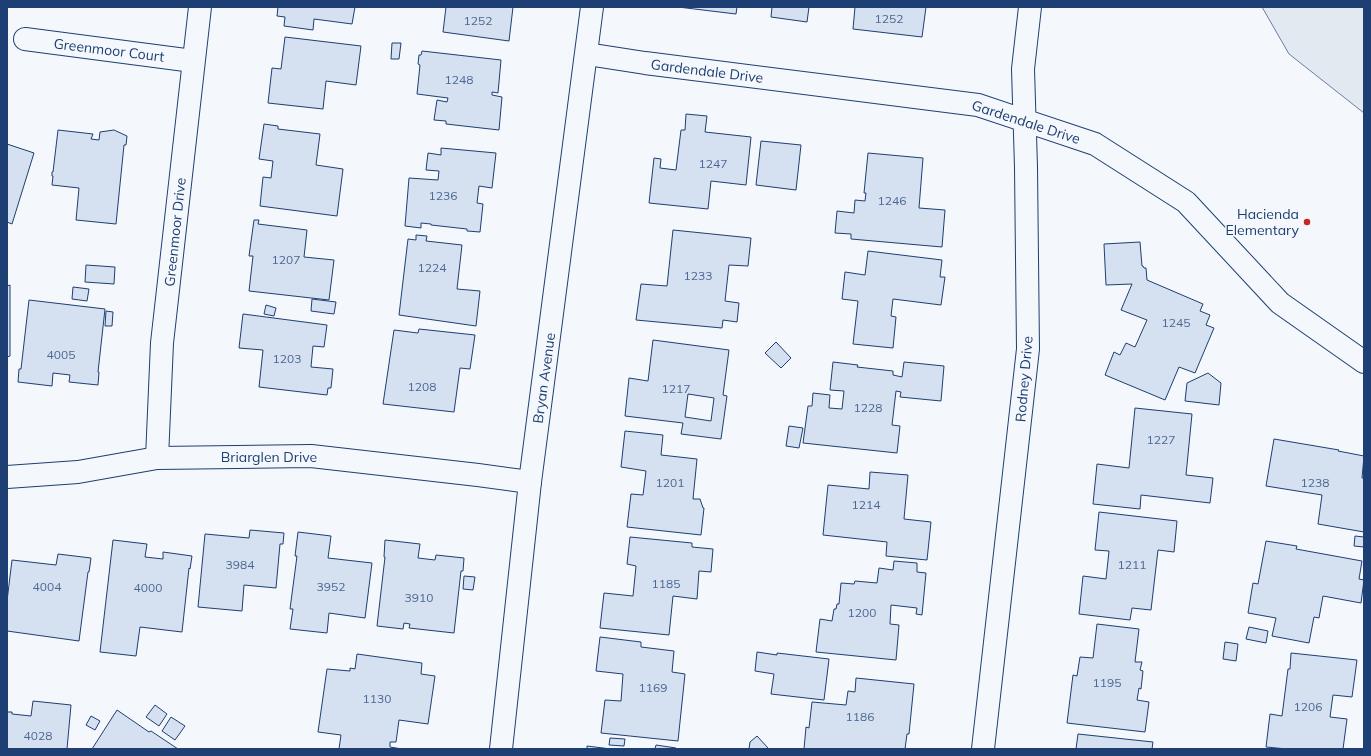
<svg xmlns="http://www.w3.org/2000/svg" width="1371" height="756" font-family="Mulish,sans-serif">
  <style>
    .green { fill: #e3e9f0; stroke: #687fa3 }
    .building { fill: #d5e0f0; stroke: #1d3f73; fill-rule: evenodd }
    .lines { fill: none; stroke-linecap: round; stroke-linejoin: round }
    .minor-casing { stroke: #1d3f73; stroke-width: 24 }
    .minor { stroke: #f4f7fb; stroke-width: 22 }
    .poi-dot { fill: #c62828; stroke: #f4f7fb; stroke-width: 1.5 }
    .labels { text-anchor: middle; dominant-baseline: central; stroke-width: 3; stroke-linejoin: round; paint-order: stroke }
    .number-label { font-size: 12px; fill: #4b6792 }
    .street-label { font-size: 14px; fill: #1d3f73; stroke: #f4f7fb }
    .poi-label { font-size: 14px; fill: #1d3f73; stroke: #f4f7fb; text-anchor: end }
  </style>
  <rect width="100%" height="100%" fill="#f4f7fb"/>
  <!-- green -->
  <path class="green" d="M1262,7h102v106l-75,-59z"/>
  <!-- building -->
  <g class="building">
    <path d="M278,7h77l-3,17 -38,-5 -1,11 -29,-4 1,-9 -8,-1z"/>
    <path d="M446,7h67l-4,34 -66,-9z"/>
    <path d="M678,7h59l-1,7z"/>
    <path d="M772,7h37l-2,15 -36,-5z"/>
    <path d="M855,7h71l-4,30 -69,-8z"/>
    <path d="M285,37l76,9 -5,39 -30,-4 -3,28 -55,-6 4,-35 9,1z"/>
    <path d="M392,43h9l-2,16h-8z"/>
    <path d="M422,51l79,9 -3,33 -6,-1v3l10,2 -3,33 -53,-6v-3l-12,-1 3,-20 10,2 1,-4 -31,-4 3,-29 -2,-1 1,-9h2z"/>
    <path d="M686,114l21,2 -2,16 46,5 -5,48 -35,-4 -3,28 -59,-6 5,-45 7,1 -1,9 16,2 5,-40h4z"/>
    <path d="M264,124l14,2v3l42,5 -4,31 27,4 -6,47 -77,-10 3,-29 8,1 2,-17 -14,-2z"/>
    <path d="M58,130l35,4 -2,5 8,1 1,-8 14,-2 13,6 -1,9h-2l-8,79 -40,-4 3,-32 -27,-3 1,-9h-1v-4h1z"/>
    <path d="M761,141l40,4 -5,45 -40,-5z"/>
    <path d="M7,144l27,9 -22,71 -5,-2z"/>
    <path d="M441,148l55,5 -4,35 -13,-2 -2,17 6,1 -3,28 -13,-1v-2l-36,-4v-1l-10,-1v5l-16,-2 4,-48 29,2 1,-9 -13,-1 2,-17 13,2z"/>
    <path d="M868,153l55,5 -4,50 26,2 -3,37 -91,-8v-5l-16,-1 2,-22 17,2 1,-13 10,1 1,-8h-2z"/>
    <path d="M254,220h5l-1,4 49,6 -3,27 30,3 -5,40 -80,-9 4,-35h-4z"/>
    <path d="M673,230l78,8 -3,28 -19,-1 -4,36 14,2 -2,19 -14,-2 -1,8 -86,-8 5,-36 26,2z"/>
    <path d="M416,235l11,1 -1,5 36,4 -5,44 23,2 -4,35 -77,-11 9,-76 8,1z"/>
    <path d="M1140,242l2,24h1l1,2h2l1,12 56,24 -3,7 10,4 -4,10 8,3 -19,45 -16,-6 -14,33 -60,-25 9,-23 6,3 6,-12 9,4 12,-27 -26,-10 11,-26 -26,1 -2,-41z"/>
    <path d="M868,251l74,9 -2,17h5l-4,28 -48,-6 -2,17 5,1 -3,31 -40,-4 5,-43 -16,-2 3,-27 20,3z"/>
    <path d="M86,265l29,2 -1,17 -29,-2z"/>
    <path d="M10,285v71l-3,1v-71z"/>
    <path d="M73,287l16,2 -2,12 -15,-2z"/>
    <path d="M312,299l24,3 -2,12 -23,-3z"/>
    <path d="M29,300l76,9 -7,63h1l-1,13 -29,-3 1,-7 -17,-2 -1,13 -34,-4 1,-13h2z"/>
    <path d="M266,305l10,3 -2,8 -10,-2z"/>
    <path d="M106,311l7,1 -1,14h-7z"/>
    <path d="M243,314l84,11 -3,22 -11,-1 -2,21 22,2 -2,19h-3l-1,7 -68,-8 4,-37 -24,-2z"/>
    <path d="M419,329l56,6 -5,34 -10,-1 -6,44 -71,-8 11,-74 24,3z"/>
    <path d="M653,340l76,10 -6,45 4,1 -6,43 -40,-5 2,-11 -58,-7 4,-38 19,3zM688,394l26,4 -3,23 -26,-4z"/>
    <path d="M776,342l15,16 -10,10 -16,-15z"/>
    <path d="M833,362l25,3 -1,2 36,4v4l9,2 2,-15 40,4 -3,35 -41,-4 1,-5 -5,-1 -4,34 8,1 -3,27 -94,-10 5,-37h4l1,-13 17,2 -1,13 13,1 2,-18 -14,-1z"/>
    <path d="M1208,373l13,10 -2,22 -34,-4 2,-18z"/>
    <path d="M1135,408l57,6 -6,61 27,3 -3,25 -69,-8 -1,14 -47,-5 4,-40 32,4z"/>
    <path d="M789,426l14,2 -4,20 -13,-2z"/>
    <path d="M625,431l38,4 -2,20 36,4 -4,40h7l3,9h1l-3,27 -74,-8 4,-33 12,1 3,-24 -25,-4z"/>
    <path d="M1274,439l65,11 -1,1 26,5 -2,22h2v54l-46,-8 4,-29 -56,-9z"/>
    <path d="M870,472l38,3 -4,44 27,3 -4,38 -41,-4 1,-14 -64,-7 5,-50 41,4z"/>
    <path d="M1099,512l78,9 -3,31 -16,-2 -7,60 -19,-2 -2,12 -51,-6 4,-38 23,3 3,-28 -14,-1z"/>
    <path d="M250,530l34,3 -1,11h-3l-4,44 -32,-3 -2,26 -44,-4 7,-73 44,4z"/>
    <path d="M298,532l33,4 -3,22 44,5 -7,55 -36,-5 -2,20 -37,-4 3,-20h-3l7,-53h-2z"/>
    <path d="M1355,536l9,1v10l-10,-1z"/>
    <path d="M630,537l62,6v4l21,2 -2,23 -12,-1 -2,28 -24,-3 -4,39 -69,-7 4,-35 29,3 3,-30 -9,-2z"/>
    <path d="M113,540l34,4 -2,13 18,2v-7l29,4 -2,13 -1,-1 -7,64 -42,-5 -4,29 -36,-4z"/>
    <path d="M385,540l35,4 -2,14 17,2 1,-5 28,3 -1,13h-2l-7,62 -45,-5 1,-4 -6,-1 -1,6 -26,-3 8,-69h-1z"/>
    <path d="M1266,541l31,5 -1,3 66,12 -3,18 5,1 -3,23 -38,-7 -4,22 -5,-1 -5,26 -37,-7 4,-18 -28,-5 5,-30 5,1z"/>
    <path d="M58,554l33,4 -2,14h-1l-9,69 -72,-10v-30l5,-41 44,5z"/>
    <path d="M894,561l23,2v9l9,1 -4,42 -6,-1 1,-6 -26,-3 -1,19 9,1 -3,35 -80,-8 4,-33 12,2 2,-12h2l1,-5h2l2,-21 13,1 1,-3 22,2 2,-15 14,2z"/>
    <path d="M464,576l11,1 -2,13 -10,-1z"/>
    <path d="M1097,624l42,5 -4,33h7l-2,8 3,1 -2,18 -2,-1 -2,12 12,2 -4,30 -78,-9 6,-48 4,1 3,-19 13,1z"/>
    <path d="M1249,627l19,4 -2,12 -20,-4z"/>
    <path d="M600,637l41,5v5l33,4 -2,21 13,2 -7,67 -77,-8 4,-33 16,1 2,-27 -27,-3z"/>
    <path d="M1225,642l13,2 -2,17 -13,-2z"/>
    <path d="M757,652l20,3v-2l52,6 -5,41 -53,-6 3,-20 -19,-3z"/>
    <path d="M1291,653l66,7 -5,37 -19,-2 -3,22 17,2 -4,30h-56l-21,-2 4,-33 12,2 6,-47h2z"/>
    <path d="M357,654l65,9 -1,11 14,2 -7,48 -29,-4 -3,22h-6v5l12,2h-63l2,-14 -23,-3 9,-63 23,2v-3l5,1z"/>
    <path d="M856,678l58,6 -5,50h-2l-2,15h-101l2,-22 3,1 3,-26 34,3 2,-14 7,1z"/>
    <path d="M33,701l38,4 -4,44h-60v-37h5v2l19,2z"/>
    <path d="M155,705l12,9 -8,12 -13,-9z"/>
    <path d="M117,710l32,22 2,-1 27,18h-86z"/>
    <path d="M91,716l9,5 -5,9 -9,-5z"/>
    <path d="M171,717l14,9 -10,14 -13,-9z"/>
    <path d="M1078,734l75,8 -1,7h-76z"/>
    <path d="M757,736l11,12 -1,1h-18l1,-7z"/>
    <path d="M610,738l15,1 -1,7 -15,-1z"/>
    <path d="M656,745l20,3 -1,1h-20z"/>
    <path d="M587,746l24,3h-24z"/>
  </g>
  <g class="lines">
    <defs>
      <g id="minor">
        <path d="M25,39l168,22"/>
        <path d="M587,54l58,9 333,42 117,39 91,58 94,101 84,59"/>
        <path d="M157,458l5,-115 38,-336"/>
        <path d="M7,477l71,-5 79,-14 154,-2 167,19 52,7"/>
        <path d="M501,749l29,-267 62,-475"/>
        <path d="M983,749l45,-400 -2,-182 -3,-98 7,-62"/>
      </g>
    </defs>
    <!-- minor casing -->
    <use href="#minor" class="minor-casing"/>
    <!-- minor -->
    <use href="#minor" class="minor"/>
  </g>
  <!-- markers -->
  <circle class="poi-dot" cx="1307" cy="222" r="4"/>
  <g class="labels">
    <!-- number labels -->
    <g class="number-label">
      <text x="889" y="18">1252</text>
      <text x="478" y="20">1252</text>
      <text x="459" y="79">1248</text>
      <text x="713" y="163">1247</text>
      <text x="443" y="195">1236</text>
      <text x="892" y="200">1246</text>
      <text x="286" y="259">1207</text>
      <text x="432" y="267">1224</text>
      <text x="698" y="275">1233</text>
      <text x="1176" y="322">1245</text>
      <text x="61" y="354">4005</text>
      <text x="287" y="358">1203</text>
      <text x="422" y="386">1208</text>
      <text x="676" y="388">1217</text>
      <text x="868" y="407">1228</text>
      <text x="1161" y="439">1227</text>
      <text x="670" y="482">1201</text>
      <text x="1315" y="482">1238</text>
      <text x="866" y="504">1214</text>
      <text x="240" y="564">3984</text>
      <text x="1132" y="564">1211</text>
      <text x="666" y="583">1185</text>
      <text x="47" y="586">4004</text>
      <text x="331" y="586">3952</text>
      <text x="148" y="587">4000</text>
      <text x="419" y="597">3910</text>
      <text x="862" y="612">1200</text>
      <text x="1107" y="682">1195</text>
      <text x="653" y="687">1169</text>
      <text x="377" y="698">1130</text>
      <text x="1308" y="706">1206</text>
      <text x="860" y="716">1186</text>
      <text x="38" y="735">4028</text>
    </g>
    <!-- street labels -->
    <g class="street-label">
      <text transform="translate(109 50) rotate(7)">Greenmoor Court</text>
      <text transform="translate(707 71) rotate(7)">Gardendale Drive</text>
      <text transform="translate(1026 122) rotate(18)">Gardendale Drive</text>
      <text transform="translate(175 232) rotate(-84)">Greenmoor Drive</text>
      <text transform="translate(544 378) rotate(-82)">Bryan Avenue</text>
      <text transform="translate(1024 379) rotate(-85)">Rodney Drive</text>
      <text x="269" y="457">Briarglen Drive</text>
    </g>
    <!-- poi labels -->
    <g class="poi-label">
      <text x="1299" y="214">Hacienda<tspan x="1299" dy="16">Elementary</tspan></text>
    </g>
  </g>
  <!-- border -->
  <rect width="1371" height="756" fill="none" stroke="#1d3f73" stroke-width="16"/>
</svg>
